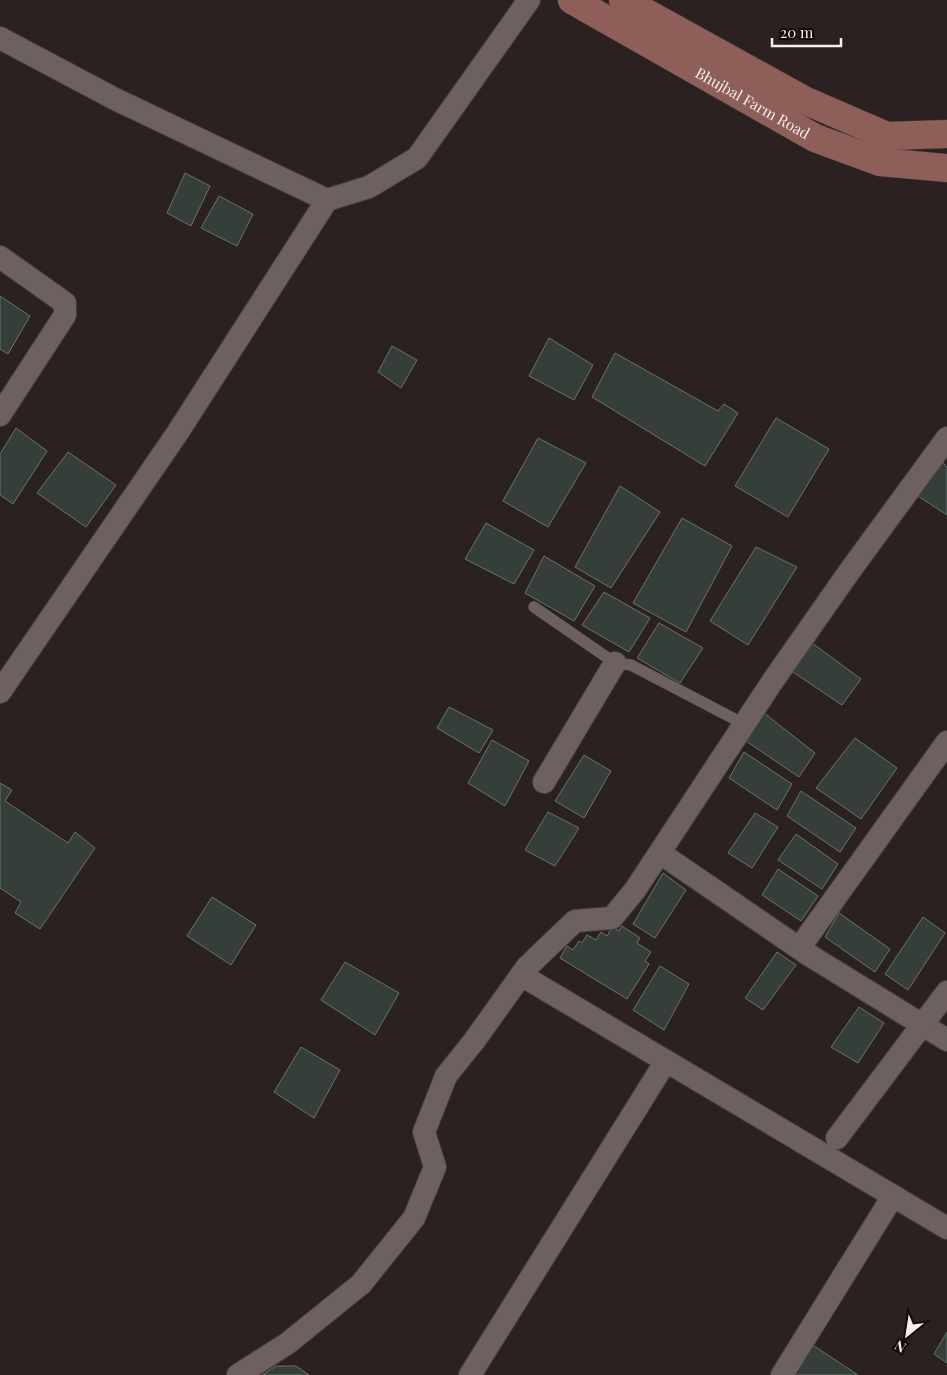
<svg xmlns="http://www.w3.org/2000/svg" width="947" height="1375" font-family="'Playfair Display',serif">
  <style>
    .building { fill: #353e38; stroke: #69736c }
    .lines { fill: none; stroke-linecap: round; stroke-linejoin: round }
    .lane-casing { stroke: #453d3b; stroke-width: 12 }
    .street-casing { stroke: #453d3b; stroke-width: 24 }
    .secondary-casing { stroke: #453d3b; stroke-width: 29 }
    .lane { stroke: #6d615f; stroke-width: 11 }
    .street { stroke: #6d615f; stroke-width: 22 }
    .secondary { stroke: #8e5f59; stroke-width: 28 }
    .labels { text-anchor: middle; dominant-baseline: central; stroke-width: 4.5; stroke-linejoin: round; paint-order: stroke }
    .street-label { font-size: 15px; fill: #f6efee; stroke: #100c0b }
  </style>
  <rect width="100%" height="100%" fill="#2b2120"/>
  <!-- building -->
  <g class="building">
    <path d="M185,173l25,13 -19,40 -24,-13z"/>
    <path d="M219,196l34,18 -16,32 -36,-18z"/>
    <path d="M0,296l30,20 -22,38 -8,-5z"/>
    <path d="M549,338l44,27 -19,35 -45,-24z"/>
    <path d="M392,346l25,14 -16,28 -23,-16z"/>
    <path d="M615,353l103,58 6,-7 14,9 -33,53 -113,-69z"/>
    <path d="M776,418l53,31 -41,68 -53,-31z"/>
    <path d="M16,428l31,23 -34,53 -13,-9v-41z"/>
    <path d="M538,438l48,25 -38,64 -45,-26z"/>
    <path d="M68,452l48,33 -30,42 -49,-34z"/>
    <path d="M943,463l4,4v48l-29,-19z"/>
    <path d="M620,486l40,26 -49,76 -36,-21z"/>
    <path d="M682,518l50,28 -46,86 -53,-29z"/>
    <path d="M486,523l48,27 -20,34 -49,-25z"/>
    <path d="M756,547l41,20 -49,78 -38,-24z"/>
    <path d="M544,556l51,30 -21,35 -49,-28z"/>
    <path d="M604,592l46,26 -21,34 -47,-27z"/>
    <path d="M659,623l44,25 -23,35 -43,-25z"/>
    <path d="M808,640l53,39 -19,26 -55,-37z"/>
    <path d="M449,707l44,23 -14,23 -42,-25z"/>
    <path d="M764,713l51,40 -16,24 -53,-36z"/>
    <path d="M855,738l42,30 -36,51 -45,-31z"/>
    <path d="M492,740l37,21 -24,45 -37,-23z"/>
    <path d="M744,752l48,32 -15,26 -48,-32z"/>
    <path d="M584,755l27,16 -27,47 -29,-17z"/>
    <path d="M0,783l12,7 -7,11 63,42 7,-11 20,16 -55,81 -25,-16 6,-11 -21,-14z"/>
    <path d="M801,791l55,37 -16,24 -53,-36z"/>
    <path d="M548,812l31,16 -24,38 -30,-16z"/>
    <path d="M755,813l23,14 -26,41 -24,-15z"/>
    <path d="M796,834l42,30 -16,25 -44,-29z"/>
    <path d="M778,869l40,27 -17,25 -39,-26z"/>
    <path d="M663,873l23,17 -31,48 -22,-14z"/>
    <path d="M212,897l44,28 -25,40 -44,-29z"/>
    <path d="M839,913l51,36 -15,23 -50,-35z"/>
    <path d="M923,917l22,16 -37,57 -23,-16z"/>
    <path d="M622,926l18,12 -3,5 14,9 -6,9 4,3 -22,35 -67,-41 7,-12 6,4 6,-9 3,2 5,-8 9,5 5,-8 6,4 5,-9 7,4z"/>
    <path d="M777,952l19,13 -33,45 -18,-12z"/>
    <path d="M345,962l54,31 -24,42 -54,-35z"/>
    <path d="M660,966l29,18 -25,46 -31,-20z"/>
    <path d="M859,1007l25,16 -26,40 -27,-16z"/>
    <path d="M301,1047l39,23 -26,48 -40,-26z"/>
    <path d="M947,1332v31l-13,-9z"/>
    <path d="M808,1342l50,33h-69z"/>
    <path d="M276,1366h20l13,9h-47z"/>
  </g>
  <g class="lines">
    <defs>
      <path id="lane" d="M534,607l81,56 16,2 113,59"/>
      <g id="street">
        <path d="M0,38l115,61 212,101 -149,232 -178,260"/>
        <path d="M327,200l42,-13 48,-29 112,-158"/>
        <path d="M0,257l65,46v12l-65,100"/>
        <path d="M544,782l71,-119"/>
        <path d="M660,853l149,102 138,85"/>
        <path d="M800,947l147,-205"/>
        <path d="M521,975l426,253"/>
        <path d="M837,1138l110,-146"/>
        <path d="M238,1375l50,-32 73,-59 53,-66 21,-51 -11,-35 22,-56 28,-35 53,-74 48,-46 37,-3 23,-28 137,-208 77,-110 98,-134"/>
        <path d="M470,1375l196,-314"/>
        <path d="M782,1375l111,-179"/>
      </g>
      <g id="secondary">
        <path id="s1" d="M572,0l243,138 65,24 67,6"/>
        <path d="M623,0l181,100 83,36 60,-2"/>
      </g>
    </defs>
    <!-- lane casing -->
    <use href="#lane" class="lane-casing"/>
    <!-- street casing -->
    <use href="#street" class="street-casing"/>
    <!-- secondary casing -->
    <use href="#secondary" class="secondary-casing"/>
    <!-- lane -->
    <use href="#lane" class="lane"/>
    <!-- street -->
    <use href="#street" class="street"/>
    <!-- secondary -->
    <use href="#secondary" class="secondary"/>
  </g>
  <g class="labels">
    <!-- street labels -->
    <g class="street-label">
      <text stroke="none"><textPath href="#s1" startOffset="208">Bhujbal Farm Road</textPath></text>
    </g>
  </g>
  <!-- north arrow -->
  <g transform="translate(907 1335) rotate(210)" stroke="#100c0b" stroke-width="4" paint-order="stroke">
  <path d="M0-4L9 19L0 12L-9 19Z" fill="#f6efee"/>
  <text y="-8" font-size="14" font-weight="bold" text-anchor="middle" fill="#f6efee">N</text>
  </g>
  <!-- scale -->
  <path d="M772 38v8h69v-8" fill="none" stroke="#f6efee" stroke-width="2.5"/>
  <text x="780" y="38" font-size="15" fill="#f6efee" stroke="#100c0b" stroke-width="4" paint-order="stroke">20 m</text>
</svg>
